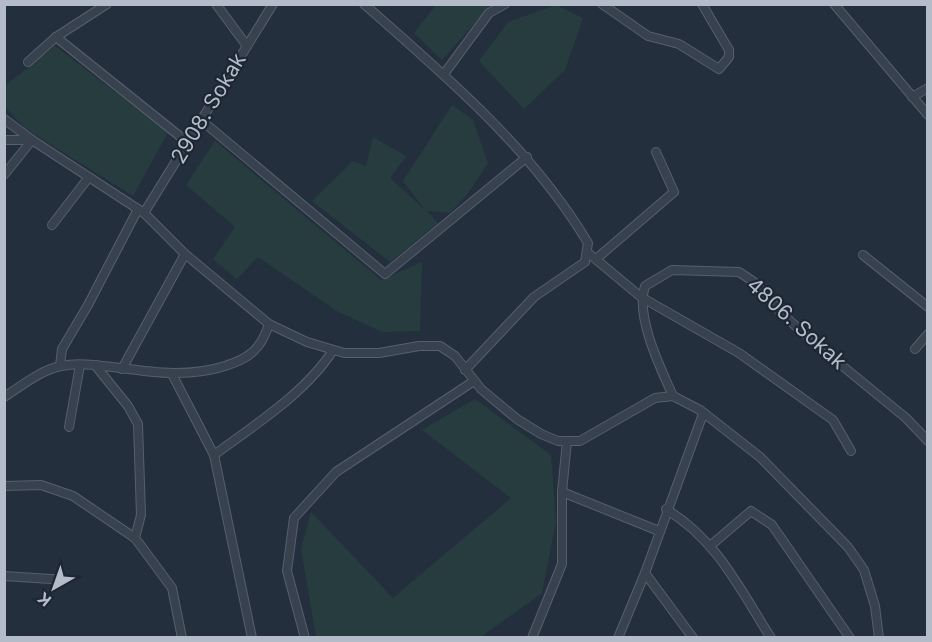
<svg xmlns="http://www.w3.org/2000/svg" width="932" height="642" font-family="Inter,sans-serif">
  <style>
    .green { fill: #263c3f }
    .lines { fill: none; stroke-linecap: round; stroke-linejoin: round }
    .street-casing { stroke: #565f6c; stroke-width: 10 }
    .street { stroke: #38414e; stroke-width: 8 }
    .labels { text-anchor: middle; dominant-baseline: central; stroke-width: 4.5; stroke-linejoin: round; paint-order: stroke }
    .street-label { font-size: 21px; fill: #b4bcc9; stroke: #1d2633 }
  </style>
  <rect width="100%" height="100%" fill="#242f3e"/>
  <!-- green -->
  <g class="green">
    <path d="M436,5h55l-49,55 -28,-27z"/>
    <path d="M556,5l27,13 -18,52 -41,39 -45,-48 29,-39z"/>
    <path d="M55,46l113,86 -35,64 -107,-67 -21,-22v-21z"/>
    <path d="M452,105l21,15 15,43 -19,29 -19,21 -23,-2 11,12 -48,39 -78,-61 41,-40 13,5 7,-29 33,19 -16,22 35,32 -22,-29z"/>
    <path d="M215,141l166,139 41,-18 -2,69 -38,1 -45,-21 -79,-54 -21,22 -24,-20 22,-32 -49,-42z"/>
    <path d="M475,399l76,56 5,66 -14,72 -61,44h-165l-15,-88 10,-37 82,86 118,-100 -89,-68z"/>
  </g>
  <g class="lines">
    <defs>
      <g id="street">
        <path d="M216,4l31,42"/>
        <path d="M364,4c83,73 167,144 224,239l-3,19 -51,35 -69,73"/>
        <path d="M602,4l46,32 31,8 40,25 10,-12v-7l-27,-46"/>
        <path d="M834,4l94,111"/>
        <path d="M56,37l131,105"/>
        <path d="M28,62l28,-25 51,-33"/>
        <path d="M444,74l45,-61 16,-9"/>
        <path d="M912,97l16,-9"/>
        <path d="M4,119l28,21 112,73 41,41 84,70 38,18 37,11h35l40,-7h21l15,10 26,33 36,30 24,15 17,7h22l75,-43 18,-2 27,14 60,47 88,90 16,23 11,36 4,32"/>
        <path d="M201,120l184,154 142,-117"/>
        <path d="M4,140h27"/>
        <path d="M4,175l28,-35"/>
        <path d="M144,213l129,-209"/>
        <path d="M52,225l37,-48"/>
        <path d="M587,252l54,45 98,56 94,67 18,31"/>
        <path d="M863,255l65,52"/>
        <path d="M596,259l78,-67 -18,-40"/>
        <path d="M915,349l13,-15"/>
        <path d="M95,365l33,41 10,18 3,91 -6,23"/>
        <path d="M60,366l2,-17 26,-44 50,-96"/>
        <path d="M122,369l63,-115"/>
        <path d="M172,374l42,81 38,183"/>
        <path d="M673,396c-13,-29 -38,-80 -28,-110l27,-16 67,2 15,10 28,32 41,36 83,68 22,23"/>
        <path d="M4,397c17,-11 37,-27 57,-31 19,-4 41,0 60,2 36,5 69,9 104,-2 25,-8 36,-17 44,-42"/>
        <path d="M69,427l11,-62"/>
        <path d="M214,455c39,-29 93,-63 119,-105"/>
        <path d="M4,486l37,-1 32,11 62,42 37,50 10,50"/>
        <path d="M562,492l97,39"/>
        <path d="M666,509c52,32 73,79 105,129"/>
        <path d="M710,546l41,-35 21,14 78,113"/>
        <path d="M645,573l48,65"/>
        <path d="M4,576l62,4"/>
        <path d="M305,638l-18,-67 7,-53 42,-46 138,-91"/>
        <path d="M532,638l30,-74v-72l5,-51"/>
        <path d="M618,638l27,-65 58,-159"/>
      </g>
    </defs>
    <!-- street casing -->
    <use href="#street" class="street-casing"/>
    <!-- street -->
    <use href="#street" class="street"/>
  </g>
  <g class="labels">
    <!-- street labels -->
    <g class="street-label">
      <text transform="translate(208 108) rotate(-59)">2908. Sokak</text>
      <text transform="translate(797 323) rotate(42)">4806. Sokak</text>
    </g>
  </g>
  <!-- border -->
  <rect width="932" height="642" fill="none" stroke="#b4bcc9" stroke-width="12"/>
  <!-- north arrow -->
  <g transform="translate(54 588) rotate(220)" stroke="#1d2633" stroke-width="4.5" paint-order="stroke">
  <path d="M0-4.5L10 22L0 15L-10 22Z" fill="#b4bcc9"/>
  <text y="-9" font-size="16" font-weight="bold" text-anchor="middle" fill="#b4bcc9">K</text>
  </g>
</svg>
